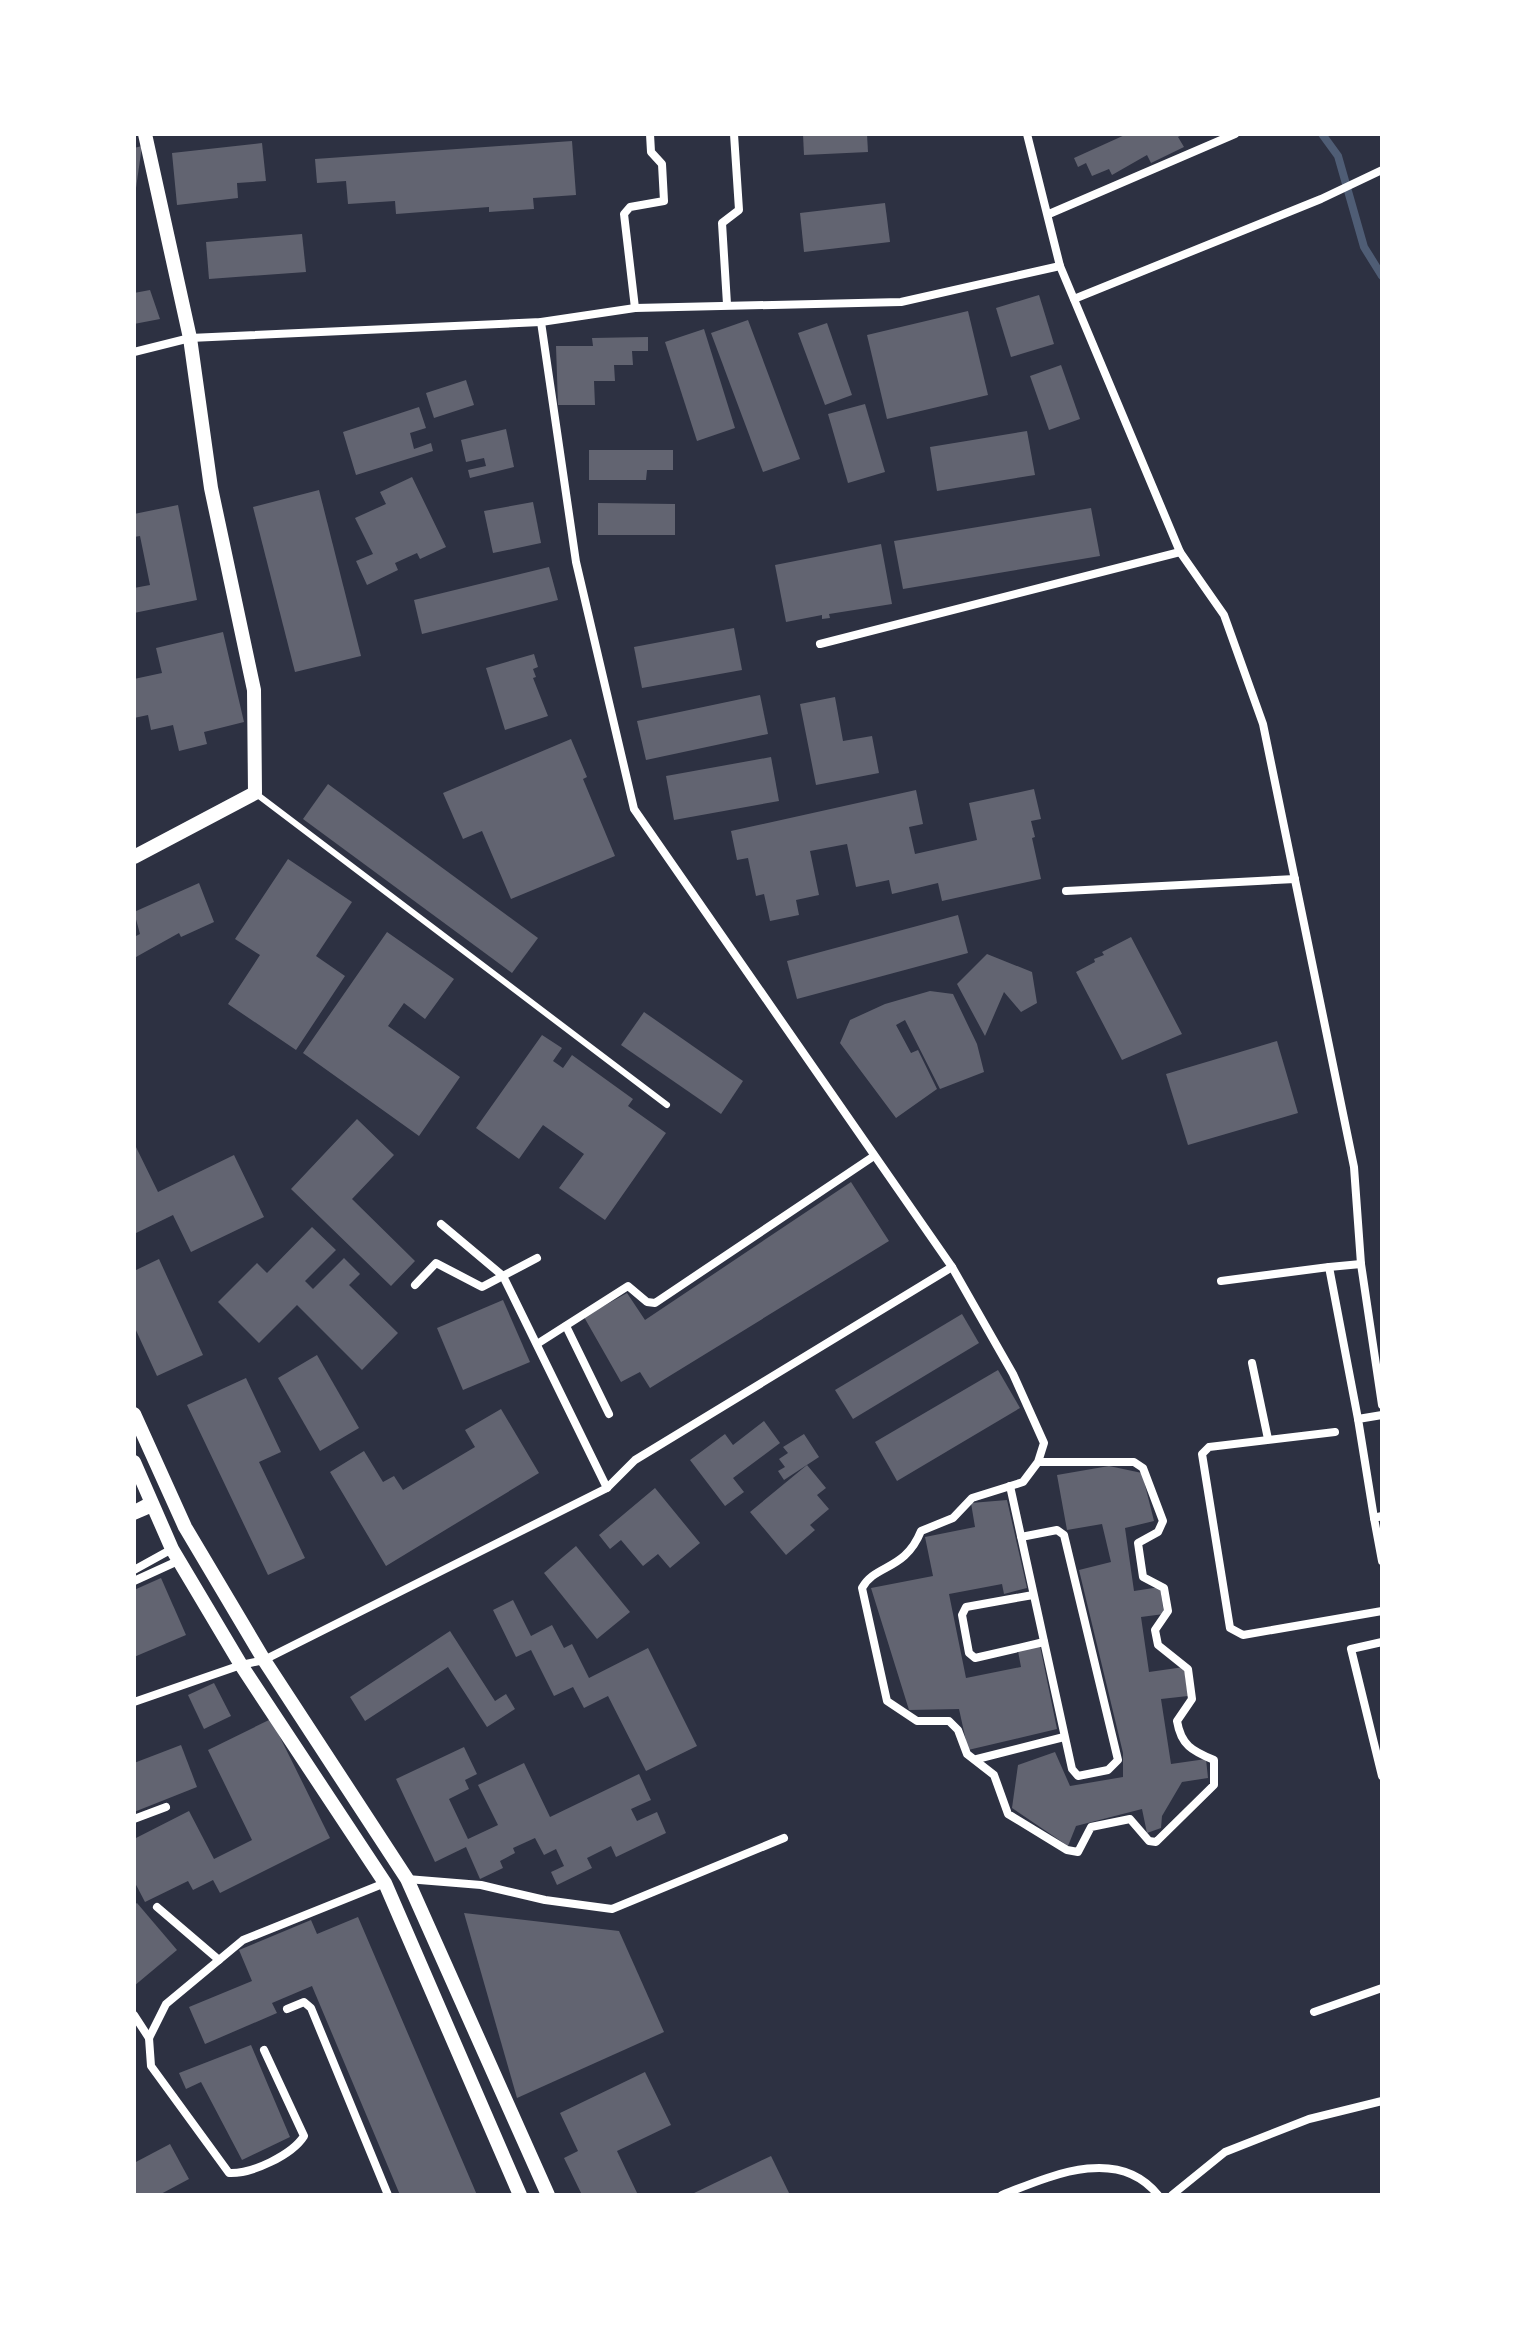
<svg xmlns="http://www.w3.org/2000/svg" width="1516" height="2329" font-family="'Source Sans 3',sans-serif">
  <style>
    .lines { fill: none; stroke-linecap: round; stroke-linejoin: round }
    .stream { stroke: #4f5d75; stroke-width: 8 }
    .building { fill: #626471 }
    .service { stroke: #fff; stroke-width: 6 }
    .minor { stroke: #fff; stroke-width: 8 }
    .tertiary { stroke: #fff; stroke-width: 14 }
  </style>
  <rect width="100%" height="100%" fill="#2d3142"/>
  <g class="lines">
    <!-- stream -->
    <path class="stream" d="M1322,134l16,22 26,91 18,29"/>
  </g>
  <!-- building -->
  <g class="building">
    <path d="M803,134h64l1,18 -64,3z"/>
    <path d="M1127,134h57l-6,3 6,10 -33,16 -4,-8 -35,20 -3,-6 -17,7 -6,-13 -8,4 -4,-9z"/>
    <path d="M572,141l4,54 -43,3 1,11 -45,3v-5l-93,7 -1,-13 -47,3 -2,-23 -29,2 -2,-24z"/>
    <path d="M262,143l4,38 -29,2 1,15 -61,7 -5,-52z"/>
    <path d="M142,146l-6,42h-2v-40z"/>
    <path d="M885,203l5,39 -86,10 -4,-39z"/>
    <path d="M302,234l4,38 -97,7 -3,-37z"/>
    <path d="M150,290l10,29 -26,5v-31z"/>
    <path d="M1039,295l15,49 -43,13 -15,-49z"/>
    <path d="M968,311l20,84 -101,24 -20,-84z"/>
    <path d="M748,320l52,139 -37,13 -52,-139z"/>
    <path d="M827,323l25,72 -27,10 -27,-72z"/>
    <path d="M704,329l31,99 -38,13 -32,-99z"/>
    <path d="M648,337v14h-16l1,14h-19l1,16h-21l1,24h-37l-2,-59h37l-1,-8z"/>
    <path d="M1061,365l19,54 -31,11 -19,-54z"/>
    <path d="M466,380l8,25 -40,13 -8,-25z"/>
    <path d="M865,404l20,68 -37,11 -20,-69z"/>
    <path d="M419,407l7,21 -16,5 4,16 17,-6 2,8 -77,24 -13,-43z"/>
    <path d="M506,429l8,38 -44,11 -2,-8 18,-4 -2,-8 -18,4 -5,-22z"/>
    <path d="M1027,431l8,44 -98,16 -7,-44z"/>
    <path d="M589,450h84v20h-26l-1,10h-57z"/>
    <path d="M412,477l34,70 -26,12 -3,-6 -22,10 3,7 -31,15 -11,-24 17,-7 -18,-36 31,-14 -6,-12z"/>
    <path d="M319,490l42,166 -66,16 -42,-165z"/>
    <path d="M533,502l8,41 -48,10 -9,-42z"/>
    <path d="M598,503l77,1v31h-77z"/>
    <path d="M178,505l19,95 -63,13v-25l16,-3 -10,-49 -6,1v-23z"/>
    <path d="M1091,508l9,48 -197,33 -9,-48z"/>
    <path d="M881,544l11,60 -63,10 1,4 -8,1v-4l-36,7 -11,-57z"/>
    <path d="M549,567l9,33 -136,34 -8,-34z"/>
    <path d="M734,628l8,42 -100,18 -8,-41z"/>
    <path d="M223,632l21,90 -40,10 3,12 -28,7 -6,-26 -22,5 -3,-15 -14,3v-39l28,-6 -6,-25z"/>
    <path d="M534,654l4,13 -5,2 3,8 -3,1 15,38 -43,14 -19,-62z"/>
    <path d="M760,695l8,39 -122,26 -9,-39z"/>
    <path d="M835,697l8,44 29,-5 7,37 -63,12 -16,-81z"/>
    <path d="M571,739l16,38 -4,2 32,77 -104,43 -29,-68 -19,8 -20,-46z"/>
    <path d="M771,757l8,44 -105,19 -8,-44z"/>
    <path d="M328,784l210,154 -26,35 -209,-154z"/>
    <path d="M1034,789l7,30 -10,2 4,16 -3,1 9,41 -99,22 -4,-18 -46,11 -3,-14 -33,7 -9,-43 -37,7 9,44 -23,5 3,15 -29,6 -6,-27 -8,2 -8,-38 -11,2 -6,-29 185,-41 7,34 -14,3 6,27 62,-14 -8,-37z"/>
    <path d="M288,859l64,43 -36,54 29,20 -49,74 -68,-46 32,-49 -25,-16z"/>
    <path d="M199,883l15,39 -33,15 -2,-4 -43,24 -2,-20 6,-3 -6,-22z"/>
    <path d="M958,915l10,38 -171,46 -10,-38z"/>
    <path d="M387,932l67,47 -29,40 -21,-16 -16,23 72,51 -41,59 -116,-83z"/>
    <path d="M1131,937l51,97 -60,26 -46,-88 19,-10 -1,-3 10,-4 -2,-3z"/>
    <path d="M987,954l45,18 5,31 -16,9 -17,-20 -19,44 -28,-52z"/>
    <path d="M930,991l23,3 24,50 7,28 -44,17 -35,-69 -9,5 15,28 7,-3 19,39 -41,29 -56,-75 10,-23 35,-16z"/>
    <path d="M644,1012l99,69 -22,33 -100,-69z"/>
    <path d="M542,1035l20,13 -9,13 10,7 9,-13 61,44 -5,7 38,27 -61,87 -46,-32 25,-34 -41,-29 -24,34 -43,-31z"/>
    <path d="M1277,1041l21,72 -110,32 -22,-71z"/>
    <path d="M357,1119l37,36 -42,44 63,62 -24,25 -100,-97z"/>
    <path d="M134,1143l24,49 76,-37 30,62 -73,35 -18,-37 -39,19z"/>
    <path d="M851,1182l38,59 -239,147 -10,-16 -19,10 -37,-65 43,-24 18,27z"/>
    <path d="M312,1227l24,23 -31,31 8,8 31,-31 16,16 -11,11 49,48 -36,37 -65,-65 -38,38 -41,-41 39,-39 10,10z"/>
    <path d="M159,1259l44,96 -46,21 -23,-50v-55z"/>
    <path d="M503,1300l27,62 -67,28 -26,-62z"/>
    <path d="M962,1314l17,29 -126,76 -18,-29z"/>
    <path d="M317,1355l42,73 -39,23 -42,-73z"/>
    <path d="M998,1370l22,38 -123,73 -22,-39z"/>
    <path d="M246,1378l35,74 -22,10 46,96 -37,17 -81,-170z"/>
    <path d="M501,1409l38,64 -153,93 -56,-94 34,-21 19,31 11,-6 9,14 72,-43 -10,-17z"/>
    <path d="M764,1421l16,22 -47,35 11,14 -19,14 -35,-46 35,-26 8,11z"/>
    <path d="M804,1434l15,23 -35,23 -6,-9 7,-4 -6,-8 9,-6 -5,-6z"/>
    <path d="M807,1465l19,23 -9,7 12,14 -19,16 5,5 -29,25 -36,-43z"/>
    <path d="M1109,1466l33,7 12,48 -29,7 9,63 26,-4 4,27 -23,3 8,55 35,-5 4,29 -27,3 10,65 35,-5 2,19 -26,4 -20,34 -1,12 -14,5 -5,-24 -66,17 -8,20 -56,-38 6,-43 37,-13 15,34 53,-9v-24l-44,-183 32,-8 -9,-38 -35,6 -10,-55z"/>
    <path d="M655,1488l45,55 -30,25 -12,-14 -15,12 -22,-26 -11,9 -11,-14z"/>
    <path d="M1007,1500l20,88 -23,6 -2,-10 -53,10 17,84 55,-11 -3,-16 22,-5 17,83 -89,21 -9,-41 -50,1 -38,-122 62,-12 -8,-39 50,-10 -4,-24z"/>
    <path d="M576,1546l54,66 -33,27 -53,-66z"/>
    <path d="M161,1578l25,57 -52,22v-67z"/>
    <path d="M513,1600l18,36 21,-11 12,23 8,-4 17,34 59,-30 49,98 -51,25 -38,-75 -24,12 -11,-21 -19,9 -23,-46 -15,7 -23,-47z"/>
    <path d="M450,1631l45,70 11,-7 9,15 -28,18 -39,-60 -83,54 -15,-24z"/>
    <path d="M214,1683l17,33 -27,13 -16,-34z"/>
    <path d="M271,1719l59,119 -110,55 -7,-13 -20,10 -5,-9 -43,21 -11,-21v-42l55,-28 25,48 38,-19 -44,-90z"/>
    <path d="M181,1745l16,42 -63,25v-49z"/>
    <path d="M464,1747l13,27 -12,6 4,9 -20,10 19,40 30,-14 -20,-40 46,-22 26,54 89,-43 12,26 -20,9 6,12 20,-9 9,21 -50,24 -5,-11 -24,12 5,10 -35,17 -6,-13 13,-6 -8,-17 -12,6 -9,-17 -22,10 2,5 -15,8 3,7 -23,11 -14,-32 -31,15 -39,-83z"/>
    <path d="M137,1903l40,47 -43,36v-81z"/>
    <path d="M464,1913l155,18 45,101 -147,66z"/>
    <path d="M358,1917l119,278h-77l-88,-209 -40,17 5,10 -72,31 -16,-37 63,-26 -13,-31 72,-30 6,14z"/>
    <path d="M251,2045l39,92 -48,23 -41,-78 -15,7 -7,-16z"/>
    <path d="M645,2072l26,53 -54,26 21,44h-56l-18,-37 14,-7 -18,-38z"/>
    <path d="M170,2144l19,35 -30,16h-25v-32z"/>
    <path d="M771,2156l19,39h-100z"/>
  </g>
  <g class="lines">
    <!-- service -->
    <path class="service" d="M255,793l412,312"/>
    <!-- minor -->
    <g class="minor">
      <path d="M1027,134l33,132 120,286 44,63 39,109 91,443 7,97 21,141"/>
      <path d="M1049,214l186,-80"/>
      <path d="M1074,299l247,-100 61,-29"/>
      <path d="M727,304l-5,-81 17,-13 -5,-76"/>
      <path d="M635,308l-11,-94 6,-7 34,-6 -2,-37 -11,-12 -1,-18"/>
      <path d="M541,322l35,240 58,247 318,458 61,107 31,69 -6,19 -15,20 -51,16 -19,20 -32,13c-16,40 -46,33 -59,57l25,113 30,20h32l9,9 9,24 27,21 14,39 59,36 11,2 13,-25 39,-8 19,22 7,1 58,-57v-25c-22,-9 -33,-15 -37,-39l15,-22 -4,-30 -30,-24 -3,-15 13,-19 -4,-23 -21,-11 -5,-34 20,-11 5,-11 -20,-53 -9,-6h-96"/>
      <path d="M134,352l56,-14 351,-16 94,-14 266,-6 159,-36"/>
      <path d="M820,644l360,-92"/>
      <path d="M1066,891l229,-12"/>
      <path d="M441,1224l62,52 104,212"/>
      <path d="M1329,1267l32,-3"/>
      <path d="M1221,1281l108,-14 29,152"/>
      <path d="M415,1285l21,-22 46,24 55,-29"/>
      <path d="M566,1326l43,88"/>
      <path d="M537,1344l91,-58 19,16 8,1 219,-147"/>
      <path d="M1252,1363l16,76"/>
      <path d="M1335,1432l-126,15 -7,7 28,174 13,7 139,-24"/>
      <path d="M1010,1486l62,283 6,7 30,-6 10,-10 -54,-225 -7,-5 -36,7"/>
      <path d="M134,1509l17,-9"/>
      <path d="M134,1516l21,-9"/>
      <path d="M1382,1516l-8,2 8,43"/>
      <path d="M1374,1518l-16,-99 24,-4"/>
      <path d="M134,1570l38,-21"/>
      <path d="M134,1581l46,-21"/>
      <path d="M1033,1595l-67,12 -4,8 7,38 6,5 69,-16"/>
      <path d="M1382,1642l-31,7 31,127"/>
      <path d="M134,1702l107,-37 23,-5 343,-172 28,-28 317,-193"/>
      <path d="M977,1759l87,-22"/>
      <path d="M134,1819l32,-12"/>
      <path d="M407,1879l74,6 64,15 67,9 172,-71"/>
      <path d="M157,1907l62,53"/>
      <path d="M287,2009l17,-7 7,6 77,187"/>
      <path d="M1314,2012l68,-24"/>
      <path d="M134,2015l15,23"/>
      <path d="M264,2050l40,86c-12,19 -52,38 -75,37l-78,-107 -2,-28 17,-34 77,-64 142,-57"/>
      <path d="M1002,2195c48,-19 116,-50 156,0"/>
      <path d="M1172,2195l53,-43 84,-33 73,-18"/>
    </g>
    <!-- tertiary -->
    <g class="tertiary">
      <path d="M134,857l121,-64 -1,-103 -43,-202 -21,-150 -45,-204"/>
      <path d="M134,1414l51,113 79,133 143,219 141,316"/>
      <path d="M134,1462l38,87 69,116 144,218 135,312"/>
    </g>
  </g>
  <!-- border -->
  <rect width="1516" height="2329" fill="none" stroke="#ffffff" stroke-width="272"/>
</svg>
